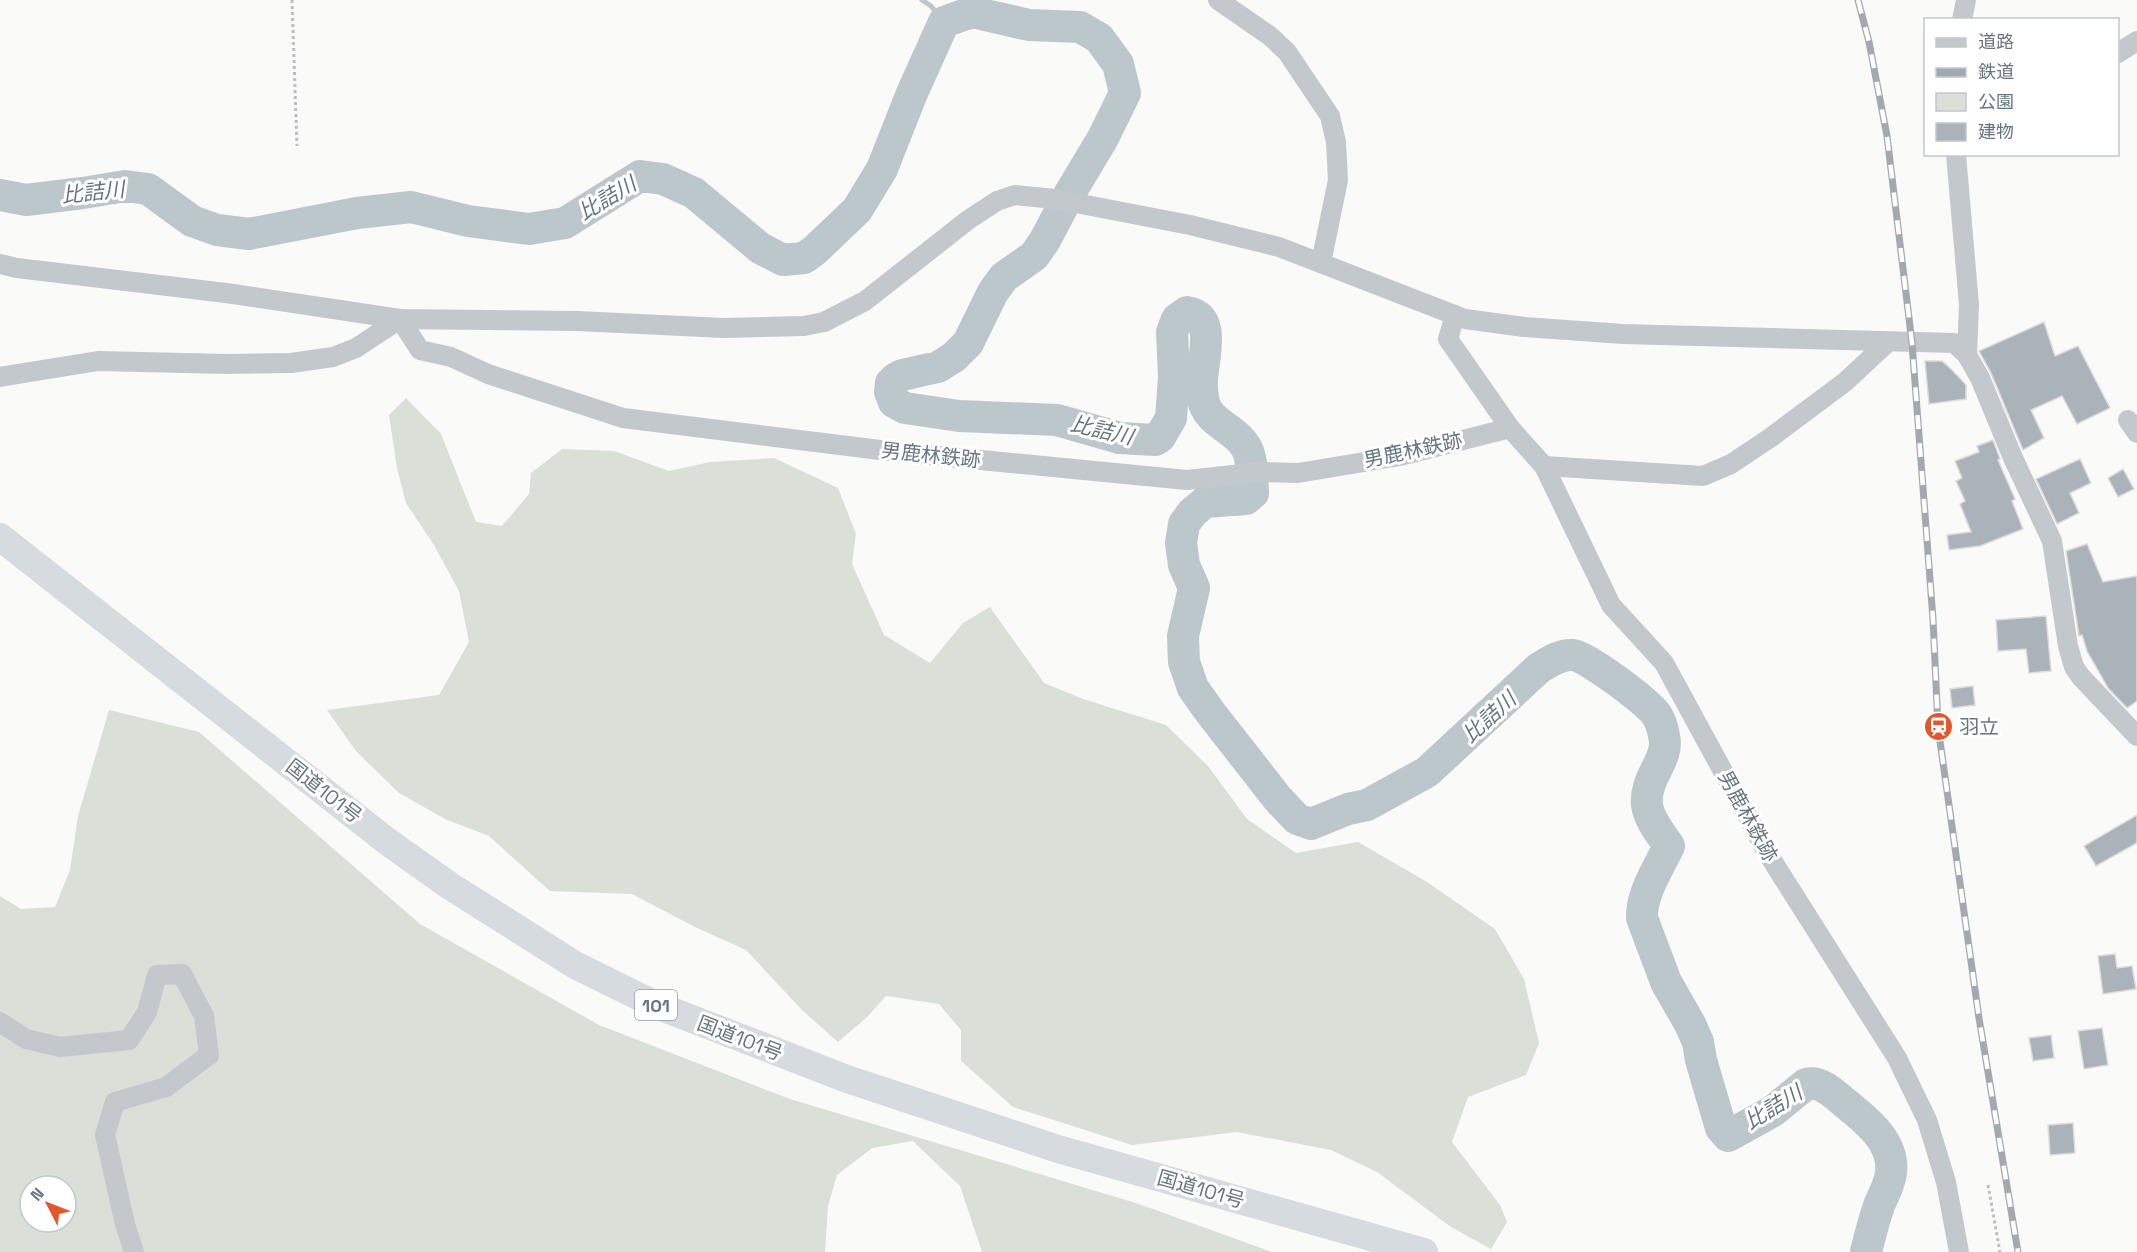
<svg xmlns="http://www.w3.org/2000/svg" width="2137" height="1252" font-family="'Space Grotesk','Noto Sans JP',sans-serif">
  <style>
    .green { fill: #dadfd7; fill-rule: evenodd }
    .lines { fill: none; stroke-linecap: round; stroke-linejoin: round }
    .stream { stroke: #bbc7cb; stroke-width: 5 }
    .river { stroke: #bbc7cb; stroke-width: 32 }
    .building { fill: #aab3b9; stroke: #dcdcda; stroke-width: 1.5 }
    .path { stroke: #bbbfc2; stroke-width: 3; stroke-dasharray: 3 3; stroke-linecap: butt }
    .minor { stroke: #c3c8cc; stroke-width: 20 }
    .highway { stroke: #d6dbdf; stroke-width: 28 }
    .rail-casing { stroke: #a2aab0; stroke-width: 7 }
    .rail { stroke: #fff; stroke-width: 4.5; stroke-dasharray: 14; stroke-linecap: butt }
    .labels { text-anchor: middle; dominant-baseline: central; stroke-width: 6; stroke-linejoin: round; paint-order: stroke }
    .shield { fill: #fff; stroke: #939fa8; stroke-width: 1.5 }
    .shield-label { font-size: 18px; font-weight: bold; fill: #657683 }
    .street-label { font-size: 20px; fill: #657683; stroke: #fff }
    .poi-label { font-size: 20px; fill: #657683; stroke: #fff; text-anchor: start }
    .water-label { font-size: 21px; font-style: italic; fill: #60757c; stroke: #fff }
  </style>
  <rect width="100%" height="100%" fill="#fafaf8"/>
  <!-- green -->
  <g class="green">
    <path d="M406,398l35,36 35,88 26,4 27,-32 2,-21 31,-24 52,2 55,20 41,-9 64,-4 64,30 18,46 -4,30 32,71 46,28 33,-40 27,-16 54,76 39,16 83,26 42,41 39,53 49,34 62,-11 69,40 68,47 29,50 15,64 -13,32 -58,22 -16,45 48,63 7,17 -16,27 -40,-22 -74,-55 -46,-22 -94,-18 -105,13 -119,-38 -52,-46v-31l-22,-26 -53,-8 -19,21 -29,25 -36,-32 -56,-60 -51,-23 -63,-33 -82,-3 -61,-55 -44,-17 -46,-26 -43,-42 -29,-41 112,-15 30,-53 -10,-51 -25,-46 -28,-42 -9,-35 -8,-53z"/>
    <path d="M109,710l90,22 221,192 179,101 191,74 349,105 133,48h-290l-22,-66 -47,-45 -41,7 -35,27 -9,31 -3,46h-825v-356l21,13 34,-2 15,-37 8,-54zM30,1186h36v36h-36z"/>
  </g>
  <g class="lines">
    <!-- stream -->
    <path class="stream" d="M922,0l9,6 13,16"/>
    <!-- river -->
    <path class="river" d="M0,195l26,5 57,-7 42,-7 23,3 44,32 25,9 32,4 108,-21 54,-6 57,14 61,8 36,-6 75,-47 23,3 31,14 66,55 23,12 21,-2 11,-8 42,-40 25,-41 30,-76 32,-71 28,-10 57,13 51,2 19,11 19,26 7,29 -22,45 -33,55 -25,47 -11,16 -30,21 -11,15 -25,51 -14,14 -16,10 -36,8 -7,4 -4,4 -1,9 4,10 11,6 54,8 98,4 63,18 35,2 5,-3 11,-19 3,-41 -2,-45 5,-13 10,-7c31,4 15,49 15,69 -1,6 1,12 1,18 4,24 32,29 43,48 7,12 6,32 7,46l-7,6 -41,3 -13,11 -8,11 -3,19 3,22 10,23 -11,48 1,26 9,26 17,24 68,87 19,20 14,5 37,-15 19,-4 60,-33 112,-104c10,-6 21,-14 34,-13 15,2 73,46 83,59 4,6 7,15 8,22 6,24 -20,41 -17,69 2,15 14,29 22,41 -11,23 -28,48 -27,72l24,64 24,42 8,18 3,18 20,68 7,8 45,-25 33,-27c15,-4 28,10 39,19 21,17 50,39 46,70 -1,10 -7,21 -11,30 -6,16 -10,33 -14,49"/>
  </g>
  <!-- building -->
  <g class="building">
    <path d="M2044,322l11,34 23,-10 32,62 -33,16 -15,-28 -31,14 13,28 -21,12 -32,-77 -12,-22z"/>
    <path d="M1925,361h17l11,10 13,14v14l-37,5z"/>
    <path d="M1993,440l7,19 -2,1 17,39 -3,2 11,28 -43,17 -31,4 -2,-15 24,-3 -11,-28 5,-3 -9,-20 6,-3 -7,-17 24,-9 -2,-6z"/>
    <path d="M2080,459l11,24 -21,10 9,20 -22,11 -21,-45z"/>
    <path d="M2123,469l11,20 -16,8 -10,-19z"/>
    <path d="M2087,544l16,38 34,-6v125l-10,7 -19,-20 -21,-37 -5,-16 -3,1 -13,-85z"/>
    <path d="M2046,616l5,55 -22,2 -3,-24 -28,2 -2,-31z"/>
    <path d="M1973,686l2,19 -23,3 -2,-19z"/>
    <path d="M2137,815v28l-41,23 -12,-20z"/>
    <path d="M2115,954l2,14 15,-2 4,23 -33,5 -5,-38z"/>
    <path d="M2102,1028l6,37 -24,4 -6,-38z"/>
    <path d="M2051,1035l3,23 -21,3 -4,-23z"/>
    <path d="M2073,1123l2,30 -25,2 -2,-30z"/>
  </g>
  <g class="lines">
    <!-- path -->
    <g class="path">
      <path d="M292,0l5,146"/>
      <path d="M1988,1185l12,67"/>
    </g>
    <!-- minor -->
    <g class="minor">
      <path d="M1218,0l52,36 17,16 43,64 6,26 2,38 -17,83"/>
      <path d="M1962,20l4,-20"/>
      <path d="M2118,53l19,-12"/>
      <path d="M1956,154l13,151 -2,50"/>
      <path d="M0,264l17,4 209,25 174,26 177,2 147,7 80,-2 20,-4 41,-21 103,-81 29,-19 18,-6 40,4 135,26 89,22 186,72 59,8 99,7 331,9 13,12 13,23 33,80 39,83 16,105 6,21 7,10 56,59"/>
      <path d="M1455,315l-7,24 62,89 34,38 67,139 53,58 104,191 129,204 30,62 19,62 13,70"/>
      <path d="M400,319l20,31 31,7 37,17 135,44 265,33 299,29 74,-8 37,1 102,-17 110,-28"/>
      <path d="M0,377l98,-16 129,3 64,-1 42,-6 23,-9 44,-29"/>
      <path d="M2128,420l9,13"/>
      <path d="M1544,466l159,10 28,-12 39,-26 75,-56 43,-40"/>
      <path d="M0,1022l26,17 34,8 69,-7 18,-28 10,-37 25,-1 22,42 5,39 -43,32 -51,15 -10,33 20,89 9,28"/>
    </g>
    <!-- highway -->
    <path class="highway" d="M0,537l388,305 62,44 125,79 81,40 191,74 211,70 366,103"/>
    <defs>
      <path id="rail" d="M1858,0l11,42 18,94 25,207 21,276 5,108 41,291 39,234"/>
    </defs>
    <!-- rail casing -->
    <use href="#rail" class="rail-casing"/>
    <!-- rail -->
    <use href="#rail" class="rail"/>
  </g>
  <!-- icons -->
  <defs>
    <symbol id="station-disc" viewBox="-11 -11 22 22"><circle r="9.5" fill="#e4572e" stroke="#fff"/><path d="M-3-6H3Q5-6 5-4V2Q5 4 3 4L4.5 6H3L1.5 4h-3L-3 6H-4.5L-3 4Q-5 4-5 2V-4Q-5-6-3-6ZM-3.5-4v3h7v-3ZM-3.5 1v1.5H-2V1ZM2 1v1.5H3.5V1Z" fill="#fff"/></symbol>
  </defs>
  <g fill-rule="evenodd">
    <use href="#station-disc" x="1922" y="710" width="33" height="33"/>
  </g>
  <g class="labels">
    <!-- shield labels -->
    <rect class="shield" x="635" y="990" width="42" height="30" rx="4.5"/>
    <g class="shield-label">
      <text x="656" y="1005">101</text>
    </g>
    <!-- street labels -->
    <g class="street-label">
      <text transform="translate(1413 450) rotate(-12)">男鹿林鉄跡</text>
      <text transform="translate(931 455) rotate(6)">男鹿林鉄跡</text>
      <text transform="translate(324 791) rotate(38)">国道101号</text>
      <text transform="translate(1748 816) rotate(61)">男鹿林鉄跡</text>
      <text transform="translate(740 1038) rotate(21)">国道101号</text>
      <text transform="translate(1201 1189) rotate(16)">国道101号</text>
    </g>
    <!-- poi labels -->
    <g class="poi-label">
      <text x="1959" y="727">羽立</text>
    </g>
    <!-- water labels -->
    <g class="water-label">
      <text transform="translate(93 192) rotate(-6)">比詰川</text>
      <text transform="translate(607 198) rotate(-31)">比詰川</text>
      <text transform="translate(1102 430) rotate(13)">比詰川</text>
      <text transform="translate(1489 717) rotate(-42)">比詰川</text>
      <text transform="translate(1773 1107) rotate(-32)">比詰川</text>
    </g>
  </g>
  <!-- legend -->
  <rect x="1924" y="18" width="195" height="138" fill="#ffffff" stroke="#c1c8cd" stroke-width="1.5"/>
  <rect x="1936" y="38" width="30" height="9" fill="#c3c8cc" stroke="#c1c8cd" stroke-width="1.5"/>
  <text x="1978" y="48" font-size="18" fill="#657683">道路</text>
  <rect x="1936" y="68" width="30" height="9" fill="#a2aab0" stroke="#c1c8cd" stroke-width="1.5"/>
  <text x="1978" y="78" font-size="18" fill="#657683">鉄道</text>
  <rect x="1936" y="93" width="30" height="18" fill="#dadfd7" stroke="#c1c8cd" stroke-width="1.5"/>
  <text x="1978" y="108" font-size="18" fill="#657683">公園</text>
  <rect x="1936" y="123" width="30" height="18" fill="#aab3b9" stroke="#c1c8cd" stroke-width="1.5"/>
  <text x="1978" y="138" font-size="18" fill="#657683">建物</text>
  <!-- north arrow -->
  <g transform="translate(48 1204) rotate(312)"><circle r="28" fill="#ffffff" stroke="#c1c8cd" stroke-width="1.5"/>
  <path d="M0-4.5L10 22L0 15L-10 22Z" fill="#e4572e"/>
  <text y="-9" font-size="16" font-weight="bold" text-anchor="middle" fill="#657683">N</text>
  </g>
</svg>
